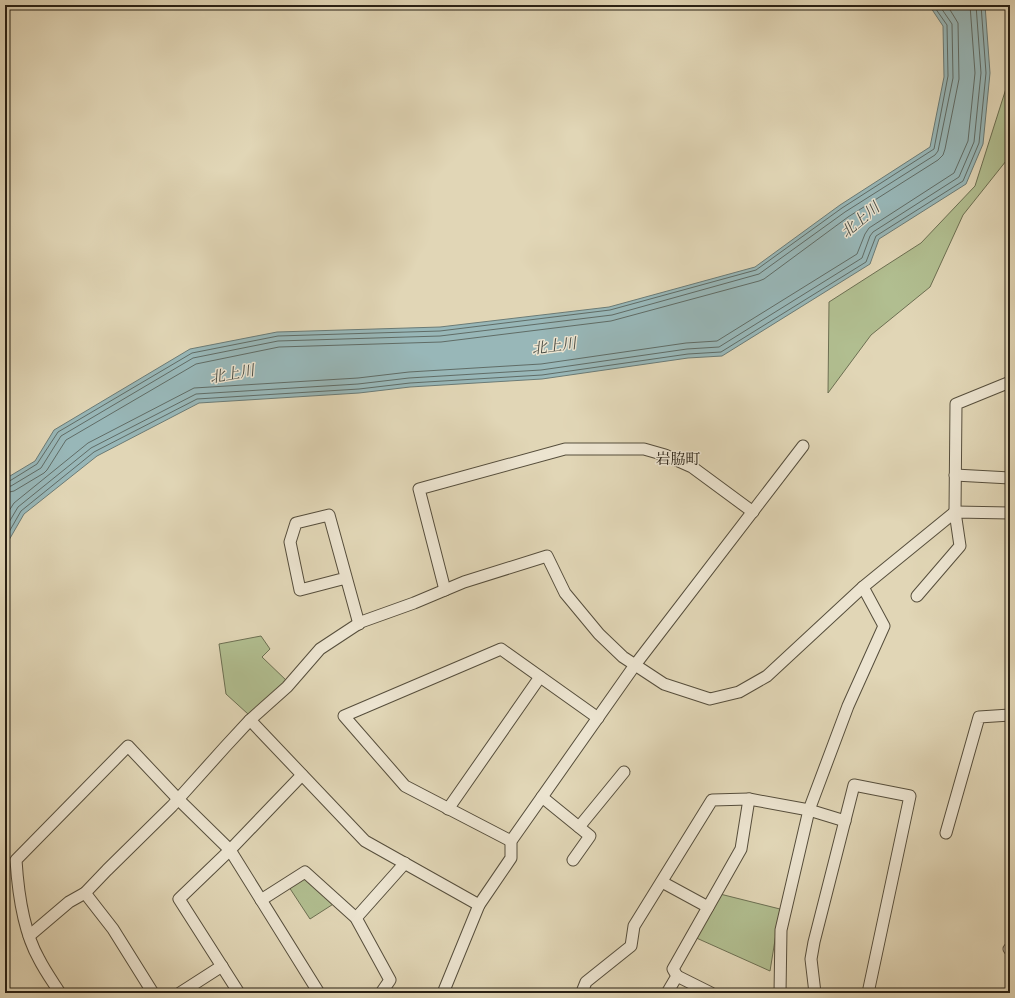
<svg xmlns="http://www.w3.org/2000/svg" width="1015" height="998" font-family="Alegreya,'Noto Serif JP',serif">
  <style>
    .green { fill: #b1be90; stroke: #6c6f52 }
    .water { fill: #98b7b8; stroke: #6b7b76 }
    .lines { fill: none; stroke-linecap: round; stroke-linejoin: round }
    .shore { stroke: #606c66; stroke-width: 1 }
    .minor-casing { stroke: #564e3c; stroke-width: 13 }
    .minor { stroke: #ece4d0; stroke-width: 11 }
    .labels { text-anchor: middle; dominant-baseline: central; stroke-width: 3; stroke-linejoin: round; paint-order: stroke }
    .water-label { font-size: 15px; font-style: italic; fill: #4a4d45; stroke: #ece4d0 }
    .neighbourhood-label { font-size: 15px; fill: #282014; stroke: #ece4d0 }
  </style>
  <rect width="100%" height="100%" fill="#e1d6b6"/>
  <filter id="stains"><feTurbulence type="fractalNoise" baseFrequency=".005" numOctaves="4"/><feColorMatrix values="0 0 0 0 .2 0 0 0 0 .09 0 0 0 0 .02 0 0 0 .5 -.17"/></filter>
  <radialGradient id="worn" r=".72"><stop offset=".6" stop-color="#630" stop-opacity="0"/><stop offset="1" stop-color="#630" stop-opacity=".3"/></radialGradient>
  <!-- green -->
  <g class="green">
    <path d="M1010,76v80l-47,59 -33,72 -59,48 -43,58 1,-91 92,-59 54,-57z"/>
    <path d="M261,636l9,13 -8,8 26,25 -40,32 -22,-20 -7,-50z"/>
    <path d="M305,872l33,29 -28,18 -23,-35z"/>
    <path d="M716,893l64,16 -10,62 -78,-35z"/>
  </g>
  <!-- water -->
  <path class="water" d="M929,5h56l5,68 -7,71 -17,40 -87,55 -9,25 -148,92 -34,2 -146,21 -132,8 -51,6 -160,10 -102,53 -73,58 -19,33v-68l30,-18 19,-31 136,-81 87,-17 163,-5 169,-20 146,-40 85,-62 90,-58 14,-70 -1,-51z"/>
  <g class="lines">
    <!-- shore -->
    <g class="shore">
      <path d="M5,482h3l29,-18 21,-32 134,-79 86,-17 162,-5 170,-21 146,-40 86,-62 92,-59 14,-73 -1,-51 -14,-20"/>
      <path d="M5,487l6,-1 30,-18 20,-32 132,-78 85,-17 162,-5 172,-21 147,-41 86,-62 90,-57 3,-4 15,-73 -1,-54 -2,-3 -11,-16"/>
      <path d="M5,493l9,-2 30,-18 3,-3 19,-30 130,-76 83,-17 162,-5 170,-21 148,-40 5,-2 84,-62 90,-57 5,-5 2,-6 14,-70 -1,-56 -3,-5 -8,-13"/>
      <path d="M5,517l9,-14 74,-60 106,-55 164,-10 51,-6 132,-8 145,-21 31,-2 140,-87 8,-20 4,-6 85,-55 14,-32 7,-68 -5,-68"/>
      <path d="M5,529l13,-22 73,-59 105,-54 162,-10 51,-6 132,-8 146,-21 32,-2 143,-89 8,-22 3,-4 86,-55 15,-35 7,-69 -5,-68"/>
      <path d="M5,539l16,-28 73,-59 103,-53 162,-10 51,-6 132,-8 146,-21 33,-2 145,-90 10,-26 87,-55 16,-38 7,-70 -5,-68"/>
    </g>
    <defs>
      <g id="minor">
        <path d="M955,475l55,3"/>
        <path d="M346,578l-46,12 -10,-48 6,-19 33,-8 30,109"/>
        <path d="M445,590l-26,-101 146,-40h79l21,6 27,12 61,45"/>
        <path d="M917,596l43,-50 -5,-34 1,-108 54,-22"/>
        <path d="M250,720l115,121 114,64"/>
        <path d="M542,797l48,39 -17,24"/>
        <path d="M448,809l92,-132"/>
        <path d="M579,827l45,-55"/>
        <path d="M946,833l33,-116 31,-2"/>
        <path d="M511,841l-106,-55 -61,-70 157,-67 97,69"/>
        <path d="M662,882l46,25"/>
        <path d="M85,893l28,36 40,64"/>
        <path d="M261,900l44,-28 51,46 34,62 -9,13"/>
        <path d="M356,918l49,-55"/>
        <path d="M29,936l40,-34 16,-9 22,-23 65,-64 53,-59 25,-27 37,-33 33,-38 41,-27 53,-19 50,-21 83,-26 18,37 34,41 24,23 41,27 46,15 29,-7 28,-16 96,-89 92,-75 55,1"/>
        <path d="M1009,949h1"/>
        <path d="M677,976l34,17"/>
        <path d="M60,993c-7,-11 -15,-22 -21,-34 -16,-28 -21,-67 -23,-99l112,-114 50,53 52,51 89,143"/>
        <path d="M180,993l42,-27"/>
        <path d="M239,993l-60,-94 51,-49 72,-75"/>
        <path d="M443,993l36,-88 32,-47v-17l124,-176 168,-219"/>
        <path d="M583,993l-1,-1 4,-10 45,-36 3,-20 78,-126 37,-1 60,11 36,11"/>
        <path d="M667,993l10,-17 -4,-7 68,-120 8,-50"/>
        <path d="M780,993l1,-63 28,-120 39,-104 36,-80 -21,-39"/>
        <path d="M815,993l-4,-34 3,-17 40,-157 56,11 -42,197"/>
      </g>
    </defs>
    <!-- minor casing -->
    <use href="#minor" class="minor-casing"/>
    <!-- minor -->
    <use href="#minor" class="minor"/>
  </g>
  <g class="labels">
    <!-- water labels -->
    <g class="water-label">
      <text transform="translate(860 220) rotate(-40)">北上川</text>
      <text transform="translate(554 346) rotate(-8)">北上川</text>
      <text transform="translate(232 374) rotate(-10)">北上川</text>
    </g>
    <!-- neighbourhood labels -->
    <g class="neighbourhood-label">
      <text x="678" y="459">岩脇町</text>
    </g>
  </g>
  <!-- margin -->
  <rect width="1015" height="998" fill="none" stroke="#e1d6b6" stroke-width="20"/>
  <rect x="6" y="6" width="1003" height="986" fill="none" stroke="#282014" stroke-width="2"/>
  <rect x="10" y="10" width="995" height="978" fill="none" stroke="#282014"/>
  <rect width="100%" height="100%" filter="url(#stains)"/>
  <rect width="100%" height="100%" fill="url(#worn)"/>
</svg>
